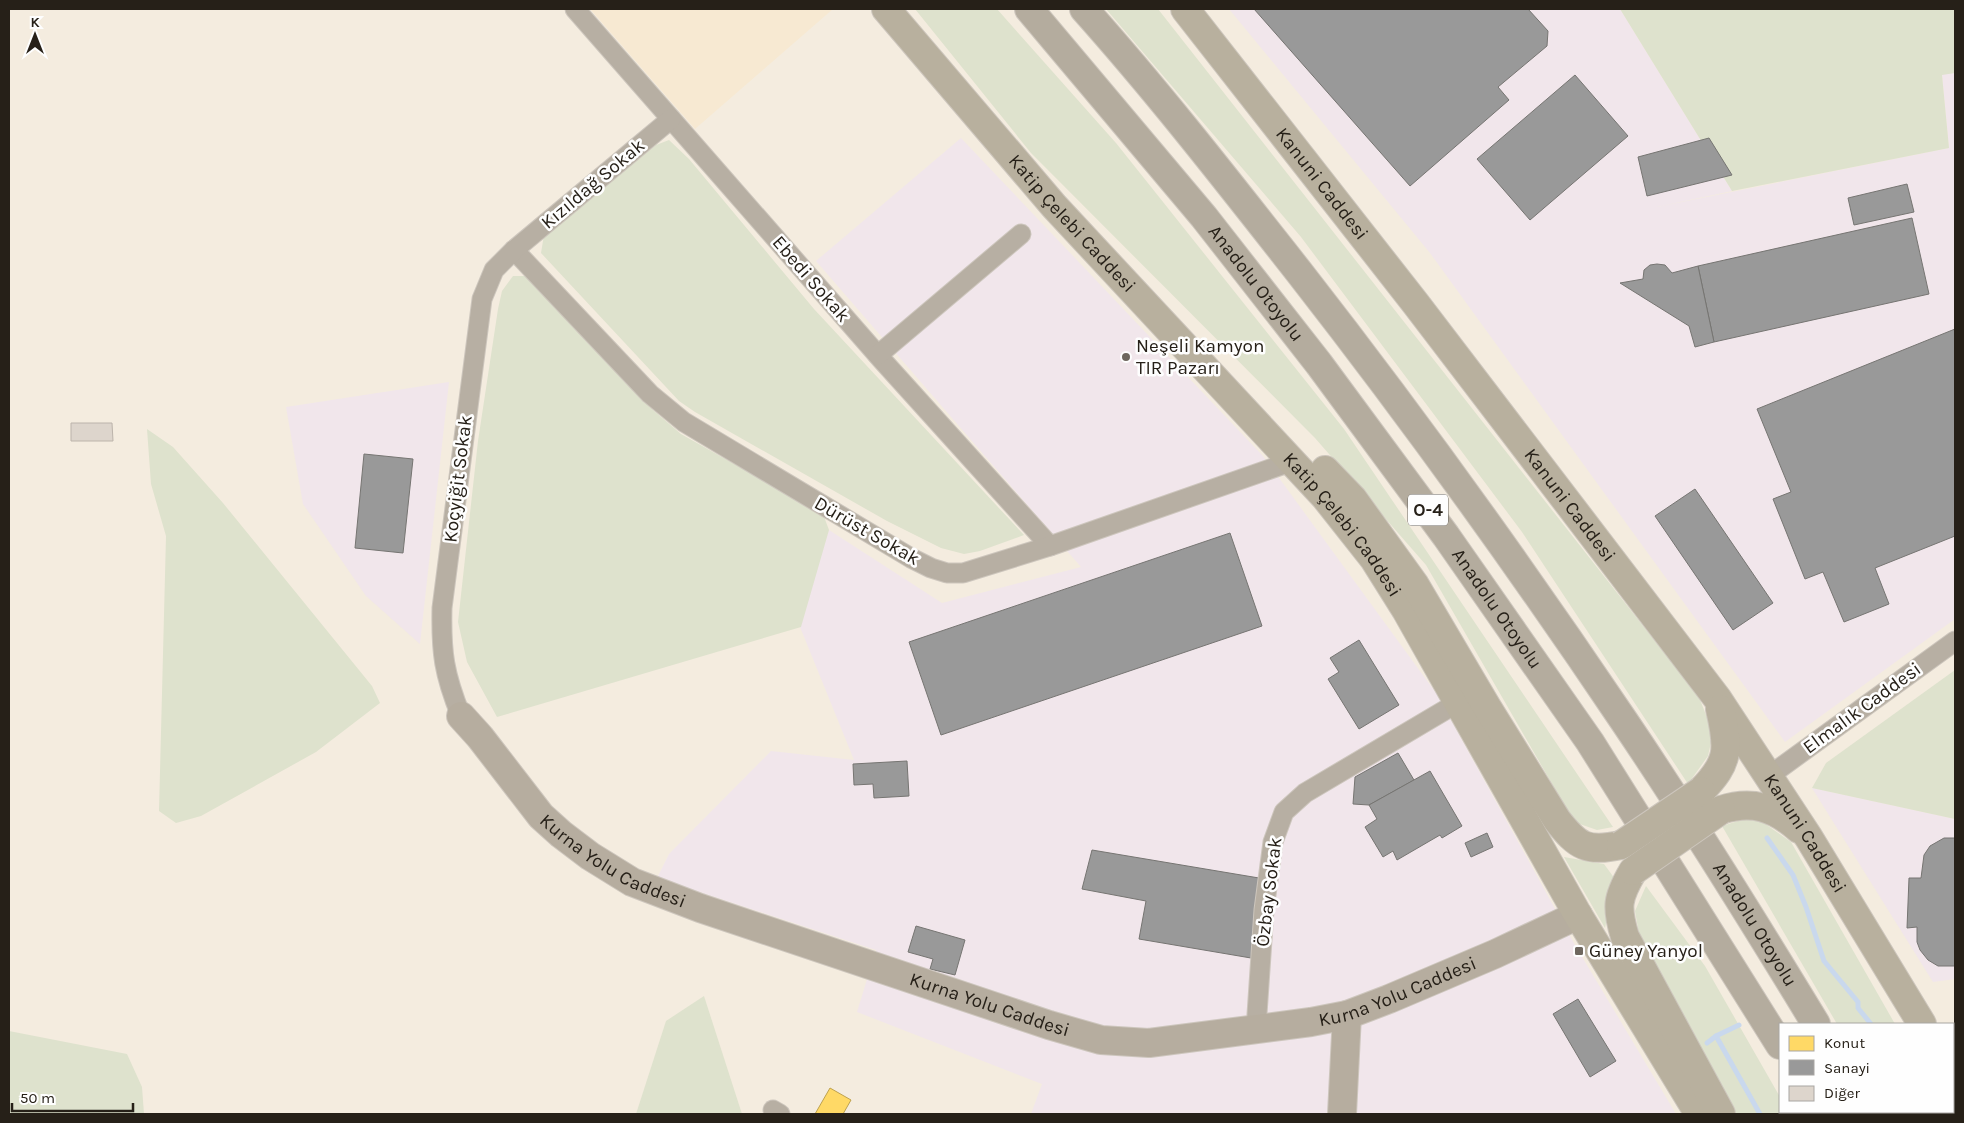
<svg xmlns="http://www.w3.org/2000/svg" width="1964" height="1123" font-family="Karla,sans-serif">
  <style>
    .built { fill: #f7e9d2 }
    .industrial { fill: #f1e6eb }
    .green { fill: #dee2cd }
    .homes { fill: #ffd966; stroke: #bea24f }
    .industry { fill: #999; stroke: #767572 }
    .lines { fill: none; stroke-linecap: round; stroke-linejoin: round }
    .stream { stroke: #c9d8ed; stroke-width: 5 }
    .building { fill: #ddd5cc; stroke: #bcb4ab }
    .street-casing { stroke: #cdc6bd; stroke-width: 21 }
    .secondary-casing { stroke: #cdc6bd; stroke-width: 30 }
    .primary-casing { stroke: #cdc6bd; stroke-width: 30 }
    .highway-casing { stroke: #cdc6bd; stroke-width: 30 }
    .street { stroke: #b7afa3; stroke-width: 19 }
    .secondary { stroke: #b6ad9f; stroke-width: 28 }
    .primary { stroke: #b8b09e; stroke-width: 28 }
    .highway { stroke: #b4ac9e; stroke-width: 28 }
    .primary-bridge-casing { stroke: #cdc6bd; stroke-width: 30; stroke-linecap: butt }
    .primary-bridge { stroke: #b8b09e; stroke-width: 28 }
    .poi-dot { fill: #6e675e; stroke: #fefefe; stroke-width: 2 }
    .labels { text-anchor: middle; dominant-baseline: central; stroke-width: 5; stroke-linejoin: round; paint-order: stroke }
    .shield { fill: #fefefe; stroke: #67635d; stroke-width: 1 }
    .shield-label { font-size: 18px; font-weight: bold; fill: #262018 }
    .street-label { font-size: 19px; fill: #262018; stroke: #fefefe }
    .poi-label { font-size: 19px; fill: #262018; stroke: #fefefe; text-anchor: start }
  </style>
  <rect width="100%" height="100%" fill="#f4ecdf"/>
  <!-- built -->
  <path class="built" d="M590,9h243l-138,120z"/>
  <!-- industrial -->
  <g class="industrial">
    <path d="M1229,9h391l112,182 -75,16 292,-59 -7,-74 13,-1v546l-170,123 -355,-489z"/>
    <path d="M961,138l302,318 173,237 139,252 101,169h-645l11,-30 -185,-72 19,-62 -219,-72 12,-24 102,-103 83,9 -56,-138 31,-92 113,73 139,-36 -265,-306z"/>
    <path d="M449,382l-29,262 -54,-48 -63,-92 -17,-97z"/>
    <path d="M1812,788l143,31v160l-22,3z"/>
  </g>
  <!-- green -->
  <g class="green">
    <path d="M915,9h82l119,134 228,286 269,398 -16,3 -23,-8 -148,-257 -111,-127 -284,-285z"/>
    <path d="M1106,9h52l541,688 14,36 -5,23 -20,28 -166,-252 -221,-295z"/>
    <path d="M1620,9h335v64l-13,2 7,73 -217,43z"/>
    <path d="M669,140l20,19 125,150 210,226 -44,16 -16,3 -23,-6 -54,-27 -192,-109 -16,-11 -138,-148 3,-18 112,-90z"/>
    <path d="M513,276h12l128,134 28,24 142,80 6,16 -28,97 -304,90 -30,-55 -9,-40 20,-181 20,-132 4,-18z"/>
    <path d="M147,429l26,18 50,56 149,183 8,17 -64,49 -115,64 -25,7 -17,-12 7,-275 -15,-52z"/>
    <path d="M1955,670v149l-143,-31 14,-25z"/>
    <path d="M1754,816l37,26 104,182h-58l-115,-198z"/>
    <path d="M1564,857l40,7 11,15 -10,49z"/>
    <path d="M1646,886l59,80 75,131v15h9l1,2h-54l-96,-174 -5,-29z"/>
    <path d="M704,996l38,118h-106l30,-93z"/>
    <path d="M9,1031l118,23 15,33 2,27h-135z"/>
  </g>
  <!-- homes -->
  <path class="homes" d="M830,1088l21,12 -8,14h-28z"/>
  <!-- industry -->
  <g class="industry">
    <path d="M1254,9h274l20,22 -1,15 -49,41 11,13 -99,86z"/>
    <path d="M1575,75l53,61 -98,84 -53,-61z"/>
    <path d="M1709,138l23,37 -85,21 -9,-39z"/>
    <path d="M1907,184l7,28 -60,13 -6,-27z"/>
    <path d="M1912,218l17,76 -215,48 -16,-76z"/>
    <path d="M1657,264l8,1 7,8 26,-7 16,76 -19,5 -6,-21 -69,-43 23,-4 1,-9 6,-5z"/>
    <path d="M1955,329v207l-80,32 14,36 -45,18 -21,-50 -18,7 -32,-80 18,-7 -34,-83z"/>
    <path d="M364,454l49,5 -10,94 -48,-5z"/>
    <path d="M1695,489l78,114 -40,27 -78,-114z"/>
    <path d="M1230,533l32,93 -321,109 -32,-93z"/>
    <path d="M1359,640l40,65 -40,24 -31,-50 11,-7 -9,-14z"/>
    <path d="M1398,753l16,27 -45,25 -16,-1 2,-27z"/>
    <path d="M907,761l2,35 -35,2 -1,-14 -19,1 -1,-21z"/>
    <path d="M1430,771l32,55 -20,12 -2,-3 -43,25 -4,-9 -10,6 -18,-30 12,-8 -8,-14z"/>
    <path d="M1487,833l6,14 -22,10 -6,-14z"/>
    <path d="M1944,838h11v128h-17l-10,-6 -8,-10 -3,-8v-15l-10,1 2,-50h12l3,-23 6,-9z"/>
    <path d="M1092,850l167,28 -8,80 -112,-19 7,-38 -64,-12z"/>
    <path d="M916,926l49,14 -10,35 -25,-6 3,-10 -25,-7z"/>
    <path d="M1578,999l38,62 -26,16 -37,-63z"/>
  </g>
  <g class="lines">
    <!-- stream -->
    <g class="stream">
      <path d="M1767,838l26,37 13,32 18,54 34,41v6l13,16"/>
      <path d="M1716,1036l44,78"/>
      <path d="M1707,1043l9,-7 23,-11"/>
      <path d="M1921,1112l1,2"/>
    </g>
  </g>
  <!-- building -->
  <path class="building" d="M71,423h41l1,18h-42z"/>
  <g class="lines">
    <defs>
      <g id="street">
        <path d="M575,9l307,351 168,186"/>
        <path d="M514,250l136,144 34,28 227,136 20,10 16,5h16l87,-27 243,-85"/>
        <path d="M878,355l143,-121"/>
        <path d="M461,716c-17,-42 -20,-63 -19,-108l40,-309 12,-29 20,-20 157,-131"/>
        <path d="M1769,776l186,-135"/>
        <path d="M1256,1029l8,-119 9,-68 11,-30 21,-19 152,-90"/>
        <path d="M773,1110l7,4"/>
      </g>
      <g id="secondary">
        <path id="s1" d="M461,716l19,21 61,79 20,18 29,22 42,26 68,26 349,117 52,15 48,3 162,-21 36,-7 42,-16 106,-45 83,-39"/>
        <path d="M1342,1114l5,-99"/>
      </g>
      <g id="primary">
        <path id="s2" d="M886,9l168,197 271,291 49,62 32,51 172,305 121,199"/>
        <path id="s3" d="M1185,9l231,295 301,394 92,140 113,186"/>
        <path d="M1325,470l28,29 62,86 72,122 70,113c21,27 30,32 64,25"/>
        <path d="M1701,791c29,-29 28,-43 19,-82"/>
        <path d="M1721,810c31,-10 53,-3 78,19"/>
        <path d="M1633,871c-16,27 -17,36 -8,66l96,177"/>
        <path d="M1953,1082l2,5"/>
      </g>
      <g id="highway">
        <path id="s4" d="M1029,9l175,208 115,147 127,172 144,206 190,303"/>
        <path id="s5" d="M1084,9c75,84 145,174 215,263 114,146 222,296 325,449 67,99 130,201 192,303"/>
        <path d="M1820,1112l1,2"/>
        <path d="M1868,1112l1,2"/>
      </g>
    </defs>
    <!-- street casing -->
    <use href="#street" class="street-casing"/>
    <!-- secondary casing -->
    <use href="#secondary" class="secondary-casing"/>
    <!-- primary casing -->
    <use href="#primary" class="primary-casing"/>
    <!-- highway casing -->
    <use href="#highway" class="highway-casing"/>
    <!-- street -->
    <use href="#street" class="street"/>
    <!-- secondary -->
    <use href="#secondary" class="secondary"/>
    <!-- primary -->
    <use href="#primary" class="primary"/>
    <!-- highway -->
    <use href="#highway" class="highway"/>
    <defs>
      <g id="primary-bridge">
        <path d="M1621,845l80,-54"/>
        <path d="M1633,871l88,-61"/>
      </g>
    </defs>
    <!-- primary-bridge casing -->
    <use href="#primary-bridge" class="primary-bridge-casing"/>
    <!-- primary-bridge -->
    <use href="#primary-bridge" class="primary-bridge"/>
  </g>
  <!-- markers -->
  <g class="poi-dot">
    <circle cx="1126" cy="357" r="5"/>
    <rect x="1574" y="946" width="10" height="10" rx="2.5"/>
  </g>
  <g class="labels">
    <!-- shield labels -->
    <rect class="shield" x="1408" y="494.5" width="40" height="31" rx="4"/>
    <g class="shield-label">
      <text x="1428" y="510">O-4</text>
    </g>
    <!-- street labels -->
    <g class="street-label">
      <text transform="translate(593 184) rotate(-40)">Kızıldağ Sokak</text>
      <text stroke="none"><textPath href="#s3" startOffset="222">Kanuni Caddesi</textPath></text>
      <text stroke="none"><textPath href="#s2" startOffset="284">Katip Çelebi Caddesi</textPath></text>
      <text transform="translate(811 279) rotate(49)">Ebedi Sokak</text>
      <text stroke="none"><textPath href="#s4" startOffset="356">Anadolu Otoyolu</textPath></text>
      <text transform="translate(458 479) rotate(-83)">Koçyiğit Sokak</text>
      <text stroke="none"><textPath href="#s3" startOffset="628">Kanuni Caddesi</textPath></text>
      <text stroke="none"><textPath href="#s2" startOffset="689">Katip Çelebi Caddesi</textPath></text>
      <text transform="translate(867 531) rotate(30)">Dürüst Sokak</text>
      <text stroke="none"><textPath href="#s4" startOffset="761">Anadolu Otoyolu</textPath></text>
      <text transform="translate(1862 708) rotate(-36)">Elmalık Caddesi</text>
      <text stroke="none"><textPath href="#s3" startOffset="1032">Kanuni Caddesi</textPath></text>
      <text stroke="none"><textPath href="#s1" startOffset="214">Kurna Yolu Caddesi</textPath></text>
      <text transform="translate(1269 892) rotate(-83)">Özbay Sokak</text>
      <text stroke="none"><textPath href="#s5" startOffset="1136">Anadolu Otoyolu</textPath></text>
      <text stroke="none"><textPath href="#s1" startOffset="1039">Kurna Yolu Caddesi</textPath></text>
      <text stroke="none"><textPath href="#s1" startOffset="619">Kurna Yolu Caddesi</textPath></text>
    </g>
    <!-- poi labels -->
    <g class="poi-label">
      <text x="1136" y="346">Neşeli Kamyon<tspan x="1136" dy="22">TIR Pazarı</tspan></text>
      <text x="1589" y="951">Güney Yanyol</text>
    </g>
  </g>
  <!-- border -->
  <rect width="1964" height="1123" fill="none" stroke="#262018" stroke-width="20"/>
  <!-- legend -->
  <rect x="1779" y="1023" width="175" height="90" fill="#fefefe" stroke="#a8a5a2"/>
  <rect x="1789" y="1036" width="25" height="15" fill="#ffd966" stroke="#a8a5a2"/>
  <text x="1824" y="1048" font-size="15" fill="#262018">Konut</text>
  <rect x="1789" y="1060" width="25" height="15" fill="#999999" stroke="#a8a5a2"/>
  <text x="1824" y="1073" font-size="15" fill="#262018">Sanayi</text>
  <rect x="1789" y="1086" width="25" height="15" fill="#ddd5cc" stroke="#a8a5a2"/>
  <text x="1824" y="1098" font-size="15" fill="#262018">Diğer</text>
  <!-- north arrow -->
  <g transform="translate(35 35)" stroke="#fefefe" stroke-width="4" paint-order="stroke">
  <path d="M0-4L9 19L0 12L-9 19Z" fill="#262018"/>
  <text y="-8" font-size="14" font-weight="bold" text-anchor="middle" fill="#262018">K</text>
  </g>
  <!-- scale -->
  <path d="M12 1103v8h121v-8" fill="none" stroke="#262018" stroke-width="2.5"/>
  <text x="20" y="1103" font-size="15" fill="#262018" stroke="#fefefe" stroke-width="4" paint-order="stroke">50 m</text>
</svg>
